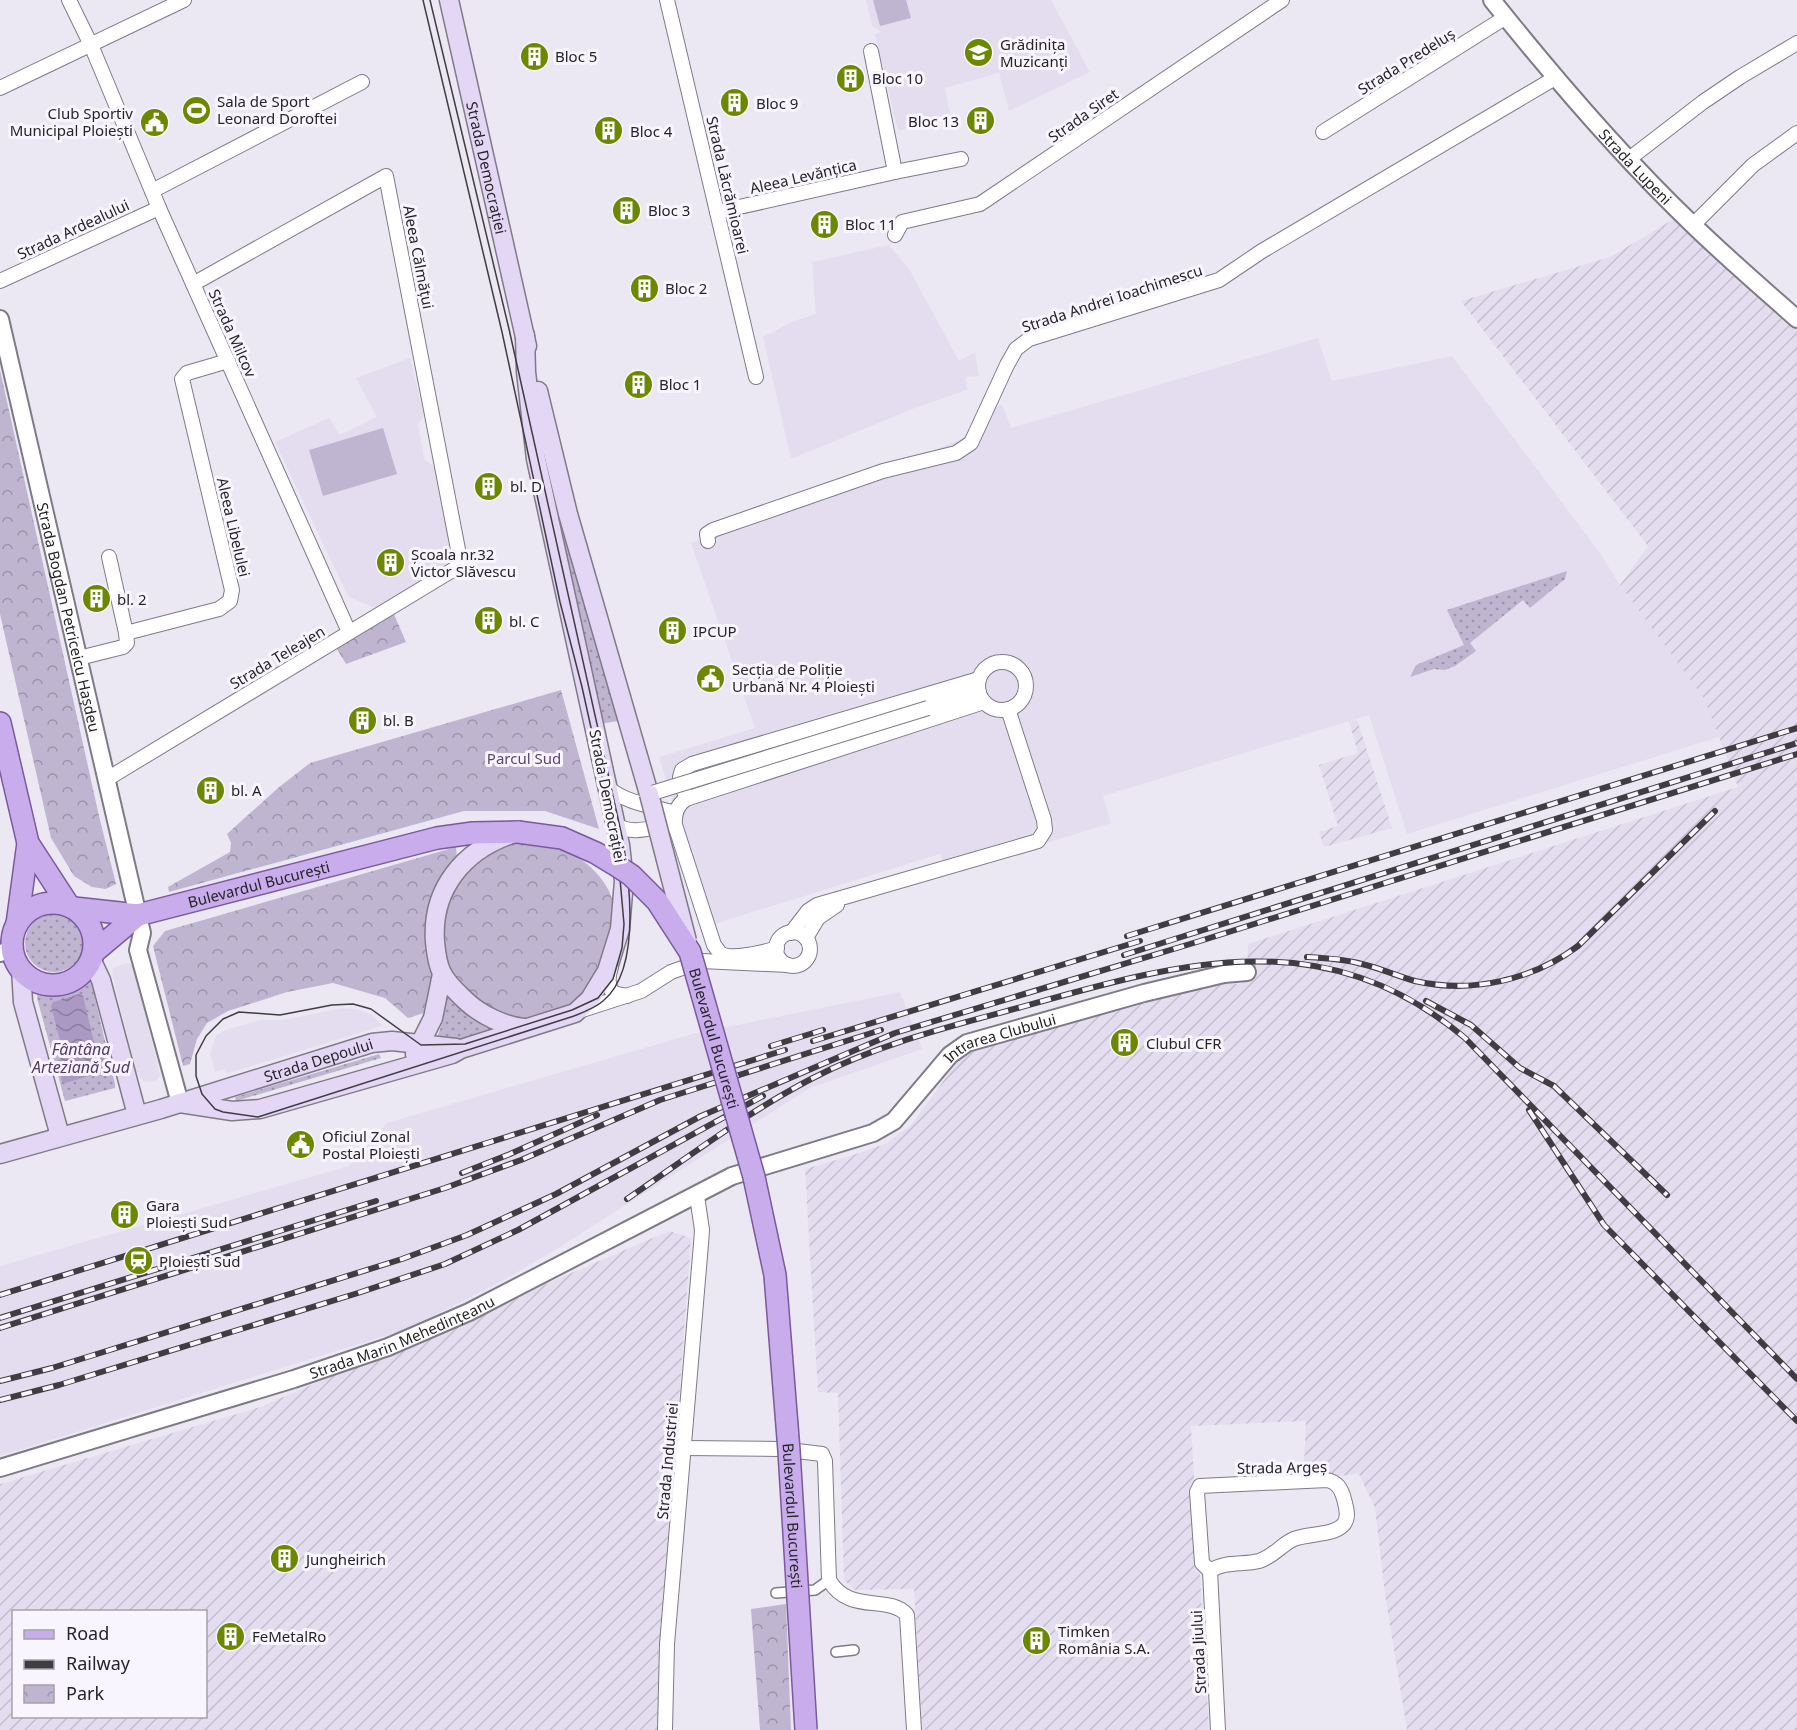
<svg xmlns="http://www.w3.org/2000/svg" width="1797" height="1730" font-family="'Noto Sans',sans-serif">
  <style>
    .built { fill: #e4ddf0 }
    .industrial { fill: url(#industrial-furrows); fill-rule: evenodd }
    .grass { fill: url(#grass-dots) }
    .park { fill: url(#park-crowns) }
    .garden { fill: #bfb5d0 }
    .water { fill: url(#water-waves) }
    .lines { fill: none; stroke-linecap: round; stroke-linejoin: round }
    .pedestrian-casing { stroke: #7f7b86; stroke-width: 12 }
    .minor-casing { stroke: #7f7b86; stroke-width: 16 }
    .tertiary-casing { stroke: #7f7b86; stroke-width: 20 }
    .secondary-casing { stroke: #7f7b86; stroke-width: 21 }
    .primary-casing { stroke: #79599f; stroke-width: 24 }
    .pedestrian { stroke: #fff; stroke-width: 9 }
    .minor { stroke: #fff; stroke-width: 14 }
    .tertiary { stroke: #fff; stroke-width: 16 }
    .secondary { stroke: #e4d6f5; stroke-width: 18 }
    .primary { stroke: #c9aceb; stroke-width: 21 }
    .tram { stroke: #3f3c42; stroke-width: 1.5 }
    .rail-casing { stroke: #3f3c42; stroke-width: 6 }
    .rail { stroke: #f9f5ff; stroke-width: 4; stroke-dasharray: 11; stroke-linecap: butt }
    .minor-bridge-casing { stroke: #7f7b86; stroke-width: 16; stroke-linecap: butt }
    .secondary-bridge-casing { stroke: #7f7b86; stroke-width: 21; stroke-linecap: butt }
    .primary-bridge-casing { stroke: #79599f; stroke-width: 24; stroke-linecap: butt }
    .minor-bridge { stroke: #fff; stroke-width: 14 }
    .secondary-bridge { stroke: #e4d6f5; stroke-width: 18 }
    .primary-bridge { stroke: #c9aceb; stroke-width: 21 }
    .labels { text-anchor: middle; dominant-baseline: central; stroke-width: 6; stroke-linejoin: round; paint-order: stroke }
    .poi-label { font-size: 15px; fill: #262429; stroke: #f9f5ff; text-anchor: start }
    .street-label { font-size: 15px; fill: #262429; stroke: #f9f5ff }
    .park-label { font-size: 15px; fill: #5c437b; stroke: #f9f5ff }
    .water-label { font-size: 16px; font-style: italic; fill: #523970; stroke: #f9f5ff }
  </style>
  <defs>
    <pattern id="industrial-furrows" width="10" height="10" patternUnits="userSpaceOnUse" patternTransform="scale(1.5)"><rect width="10" height="10" fill="#e4ddf0"/><path d="M-1 1l2-2M0 10L10 0M9 11l2-2" fill="none" stroke="#c3bece"/></pattern>
    <pattern id="grass-dots" width="8" height="8" patternUnits="userSpaceOnUse" patternTransform="scale(1.5)"><rect width="8" height="8" fill="#bfb5d0"/><path d="M2 2h.1M6 6h.1" fill="none" stroke="#9b93a9" stroke-width="1.8" stroke-linecap="round"/></pattern>
    <pattern id="park-crowns" width="20" height="18" patternUnits="userSpaceOnUse" patternTransform="scale(1.5)"><rect width="20" height="18" fill="#bfb5d0"/><path d="M2 6a3 3 0 1 1 6 0M12 15a3 3 0 1 1 6 0" fill="none" stroke="#9b93a9"/></pattern>
    <pattern id="water-waves" width="16" height="10" patternUnits="userSpaceOnUse" patternTransform="scale(1.5)"><rect width="16" height="10" fill="#aa99c3"/><path d="M0 5q4-4 8 0t8 0" fill="none" stroke="#8a7d9e"/></pattern>
  </defs>
  <rect width="100%" height="100%" fill="#ece8f3"/>
  <!-- built -->
  <g class="built">
    <path d="M866,0h185l39,72 -81,39 -10,-38 -54,15 6,31 -53,12 -23,-97 6,-2 -9,-6z"/>
    <path d="M889,245l20,24 50,92 16,-9 4,24 -13,1 1,13 -52,18 -124,51 -28,-122 31,-16 22,-7 -4,-52z"/>
    <path d="M1318,338l14,43 120,-25 148,197 20,32 85,113 14,39 -312,97 -38,-119 -266,81 8,27 -164,51 -7,-20 -229,71 -52,-168 96,-29 -64,-185 269,-103 27,-28 15,-8 9,24z"/>
    <path d="M410,358l14,58 -6,8 6,35 14,11 18,83 -2,9 -75,45h-7l-23,-10 -4,-7 -70,-148 54,-24 11,17 37,-18 -21,-39z"/>
    <path d="M127,963l5,2 3,8 25,102 -3,5 -6,2h-6l-5,-4 -5,-10 -23,-95 1,-5z"/>
    <path d="M900,992l22,57 -112,39 -250,159 -54,32 -96,49 -410,128v-190l349,-100 38,-43 305,-89z"/>
    <path d="M342,1008l15,1 16,6 9,11 -156,48 -2,-5 -9,3 -5,-19 6,-17 9,-6 35,-10h23z"/>
  </g>
  <!-- industrial -->
  <g class="industrial">
    <path d="M1674,219l123,108v1403h-390l-22,-136 -10,-86 -16,-34 -43,4 -12,-13 2,-44 -115,5 18,304h-287l-8,-141 -59,1 -11,-10 -6,-187 -20,-1 -13,-223 45,-13 35,-12 26,-19 53,-72 233,-71 45,2 1,-8 4,-1 1,-31 490,-157 -34,-89 -84,-113 28,-39 -187,-245 149,-44z"/>
    <path d="M1357,719l35,109 -68,19 -5,-15 19,-6 -19,-61 39,-12 -9,-32z"/>
    <path d="M669,1231l22,7 -15,202 -18,290h-658v-246l260,-77zM14,1612h192v104h-192z"/>
  </g>
  <!-- grass -->
  <g class="grass">
    <path d="M557,499l7,17 54,205 -18,3 -47,-224z"/>
    <path d="M1567,571l-2,8 -35,29 -7,-8 -53,43 6,8 -21,15 -10,4 -11,-1 -24,8 6,-12 48,-20 -17,-35z"/>
    <circle cx="54" cy="943" r="29"/>
    <path d="M85,979l6,2 24,103v4l-50,13 -28,-103 1,-6c7,-2 13,1 20,1 10,-1 20,-7 27,-14z"/>
    <path d="M447,998h4l12,13 31,18 -1,3 -51,13 -6,-5 7,-19 2,-20z"/>
    <path d="M379,1054l2,4 -145,43 -1,-4z"/>
  </g>
  <!-- park -->
  <g class="park">
    <path d="M0,370l99,446 17,68 -10,5 -14,-2 -18,-11 -23,-38 -51,-224z"/>
    <path d="M393,612l13,30 -60,22 -11,-18z"/>
    <path d="M561,690l38,139 -54,-18h-81l-295,81 -1,-5 62,-35 1,-9 -4,-9 51,-46 32,-25z"/>
    <path d="M516,843c9,0 19,-1 28,0 28,5 62,30 69,59 4,19 -4,41 -10,58 -4,11 -15,36 -24,43 -5,3 -12,4 -17,7 -7,2 -14,7 -21,8 -27,4 -56,-7 -75,-25 -34,-33 -33,-95 2,-127 14,-13 31,-18 48,-23z"/>
    <path d="M456,847l1,11 -24,105v36l-9,14 -16,5 -23,-20 -52,-15 -46,9 -59,19 -21,12 -10,16 -7,25 -7,2 -30,-120 12,-15z"/>
    <path d="M786,1604l5,126h-31l-9,-121z"/>
  </g>
  <!-- garden -->
  <g class="garden">
    <path d="M873,0h33l5,18 -31,8z"/>
    <path d="M383,428l14,46 -74,22 -14,-46z"/>
  </g>
  <!-- water -->
  <path class="water" d="M79,994l4,2 12,50 7,2 5,23 -42,12 -3,-2 -5,-20 7,-5 -13,-50 2,-4z"/>
  <g class="lines">
    <defs>
      <g id="pedestrian">
        <path d="M776,1593l39,-3 14,-10"/>
        <path d="M836,1652l18,-2"/>
      </g>
      <g id="minor">
        <path d="M69,0l22,45 68,163 190,424"/>
        <path d="M667,0l89,377"/>
        <path d="M871,51l24,121"/>
        <path d="M0,88l184,-88"/>
        <path d="M1323,132l183,-115"/>
        <path d="M1629,159l74,-57 37,-25 57,-34"/>
        <path d="M152,191l210,-109"/>
        <path d="M717,212l178,-40 66,-13"/>
        <path d="M1693,225l60,-60 44,-32"/>
        <path d="M895,235l7,-13 78,-18 302,-204"/>
        <path d="M0,281l159,-73"/>
        <path d="M708,541l-1,-7 6,-4 170,-59 73,-18 15,-10 36,-78 9,-16 13,-10 190,-59 43,-29 293,-173"/>
        <path d="M109,557l17,76"/>
        <path d="M79,658l44,-11 4,-4 -1,-10 93,-24 11,-8 2,-11 -50,-211 5,-6 41,-12"/>
        <circle cx="1002" cy="686" r="24"/>
        <path d="M928,708l51,-15"/>
        <path d="M107,779l354,-214 -75,-389 -193,108"/>
        <path d="M608,788c19,15 44,18 67,25"/>
        <path d="M685,795l-5,-18 2,-7 10,-6 287,-85"/>
        <path d="M616,825c16,10 34,3 51,0"/>
        <circle cx="793" cy="949" r="17"/>
        <path d="M791,933l17,-22 9,-6 221,-64 7,-11 -1,-10 -36,-111"/>
        <path d="M806,938l12,-20 19,-13"/>
        <path d="M777,948c-12,4 -47,13 -57,5 -1,-1 -5,-7 -6,-8l-39,-120c-1,-11 2,-20 11,-26l298,-97"/>
        <path d="M611,967c-3,10 -4,17 2,26l14,3"/>
        <path d="M579,1011l62,-20 30,-19 31,-11 86,4"/>
        <path d="M684,1448l96,1 42,5 3,7 4,119c20,35 60,14 78,35l7,115"/>
        <path d="M1327,1480c10,2 14,8 17,19 2,8 6,19 -1,26 -11,11 -34,8 -49,14 -12,5 -21,18 -35,22 -16,4 -35,0 -49,10l-8,-8 -5,-71 3,-6z"/>
        <path d="M1210,1571l8,159"/>
        <path d="M665,1730l2,-86 34,-400 1,-14 -5,-34"/>
      </g>
      <g id="tertiary">
        <path id="s1" d="M1492,0c63,79 128,155 200,224 34,33 70,64 105,95"/>
        <path id="s2" d="M0,319l142,614 -4,17 42,153"/>
        <path d="M0,953l12,-3"/>
        <path id="s3" d="M0,1468l294,-89 94,-32 81,-35 263,-136 141,-43 21,-12 56,-66 17,-12 177,-50 80,-19 23,-2"/>
      </g>
      <g id="secondary">
        <path id="s4" d="M449,0l78,346"/>
        <path d="M538,391l30,123 81,280"/>
        <path d="M512,834c-48,16 -81,55 -77,108 1,10 2,22 7,31 5,11 16,20 24,28 15,14 38,25 58,27"/>
        <path d="M91,959l10,21 36,135"/>
        <path d="M21,969l2,33 37,134"/>
        <path d="M415,1054l18,-36 9,-44"/>
        <path d="M180,1103l52,8 28,-2 192,-55 9,-5 114,-36 15,-14 17,-28 13,-42 4,-48 -4,-36 -84,-386 -10,-87 -1,-37"/>
        <path id="s5" d="M0,1154l161,-45 211,-66 20,-2 64,7"/>
      </g>
      <g id="primary">
        <path d="M0,723l28,120 41,63"/>
        <circle cx="53" cy="944" r="41"/>
        <path id="s6" d="M74,908l64,7 299,-77 36,-5 45,-1"/>
        <path d="M17,924l11,-81"/>
        <path d="M94,952l44,-37"/>
      </g>
    </defs>
    <!-- pedestrian casing -->
    <use href="#pedestrian" class="pedestrian-casing"/>
    <!-- minor casing -->
    <use href="#minor" class="minor-casing"/>
    <!-- tertiary casing -->
    <use href="#tertiary" class="tertiary-casing"/>
    <!-- secondary casing -->
    <use href="#secondary" class="secondary-casing"/>
    <!-- primary casing -->
    <use href="#primary" class="primary-casing"/>
    <!-- pedestrian -->
    <use href="#pedestrian" class="pedestrian"/>
    <!-- minor -->
    <use href="#minor" class="minor"/>
    <!-- tertiary -->
    <use href="#tertiary" class="tertiary"/>
    <!-- secondary -->
    <use href="#secondary" class="secondary"/>
    <!-- primary -->
    <use href="#primary" class="primary"/>
    <!-- tram -->
    <path class="tram" d="M423,0l79,332 58,270 22,85 35,158 7,79 -2,24 -9,31 -15,19 -26,12 -107,34 -44,1 -50,-36 -18,-5 -21,1 -52,10 -41,-3 -16,7 -17,17 -10,19v21l6,18 13,15 8,3 35,5 316,-101c10,-4 21,-8 29,-15 38,-31 27,-117 20,-160l-114,-512 -79,-329"/>
    <defs>
      <g id="rail">
        <path d="M1127,936l670,-208"/>
        <path d="M1124,955l673,-212"/>
        <path d="M1307,957c19,1 37,2 55,7 18,4 35,12 53,17 56,13 118,-1 163,-35l137,-135"/>
        <path d="M1426,1001l45,24 49,43 34,18 113,109"/>
        <path d="M813,1041l327,-100"/>
        <path d="M771,1046l52,-16"/>
        <path d="M1529,1110l75,115 193,196"/>
        <path d="M462,1173l48,-19 87,-39"/>
        <path d="M627,1199c60,-41 119,-86 184,-120 65,-34 136,-52 207,-71 160,-45 305,-89 447,30l332,341"/>
        <path d="M0,1295l785,-245"/>
        <path d="M0,1318l376,-117"/>
        <path d="M0,1328l445,-140 76,-28 139,-60 221,-70"/>
        <path d="M0,1381l52,-13 350,-109 65,-24 89,-41 145,-78 194,-83 305,-92 597,-187"/>
        <path d="M0,1400l59,-15 299,-92 87,-29 73,-34 245,-134"/>
      </g>
    </defs>
    <!-- rail casing -->
    <use href="#rail" class="rail-casing"/>
    <!-- rail -->
    <use href="#rail" class="rail"/>
    <defs>
      <path id="minor-bridge" d="M649,794l279,-86"/>
      <path id="secondary-bridge" d="M649,794l38,147"/>
      <g id="primary-bridge">
        <path id="s7" d="M518,832l44,6 34,15 18,11 17,11 26,26 33,51 64,225 21,98 14,176 17,279"/>
      </g>
    </defs>
    <!-- minor-bridge casing -->
    <use href="#minor-bridge" class="minor-bridge-casing"/>
    <!-- secondary-bridge casing -->
    <use href="#secondary-bridge" class="secondary-bridge-casing"/>
    <!-- primary-bridge casing -->
    <use href="#primary-bridge" class="primary-bridge-casing"/>
    <!-- minor-bridge -->
    <use href="#minor-bridge" class="minor-bridge"/>
    <!-- secondary-bridge -->
    <use href="#secondary-bridge" class="secondary-bridge"/>
    <!-- primary-bridge -->
    <use href="#primary-bridge" class="primary-bridge"/>
  </g>
  <!-- icons -->
  <defs>
    <symbol id="school-disc" viewBox="-11 -11 22 22"><circle r="9.5" fill="#6b8800" stroke="#f9f5ff"/><path d="M0-5L7-2L0 1L-7-2ZM-4 1L0 2.5L4 1V4Q0 6-4 4Z" fill="#fff"/></symbol>
    <symbol id="building-disc" viewBox="-11 -11 22 22"><circle r="9.5" fill="#6b8800" stroke="#f9f5ff"/><path d="M-4-6H4V6H1V3H-1V6H-4ZM-2.5-4.3h1.7v1.8h-1.7ZM.8-4.3h1.7v1.8H.8ZM-2.5-1h1.7V.8h-1.7ZM.8-1h1.7V.8H.8Z" fill="#fff"/></symbol>
    <symbol id="stadium-disc" viewBox="-11 -11 22 22"><circle r="9.5" fill="#6b8800" stroke="#f9f5ff"/><path d="M0-5a6.5 5 0 1 0 0 10a6.5 5 0 1 0 0-10ZM-3.5-1.8h7v3.6h-7Z" fill="#fff"/></symbol>
    <symbol id="civic-disc" viewBox="-11 -11 22 22"><circle r="9.5" fill="#6b8800" stroke="#f9f5ff"/><path d="M-.6-6.5H3V-4.5H.6V-3L4-1V1h2V6H-6V1h2V-1L-.6-3ZM-1.2 2.5V6h2.4V2.5Z" fill="#fff"/></symbol>
    <symbol id="station-disc" viewBox="-11 -11 22 22"><circle r="9.5" fill="#6b8800" stroke="#f9f5ff"/><path d="M-3-6H3Q5-6 5-4V2Q5 4 3 4L4.5 6H3L1.5 4h-3L-3 6H-4.5L-3 4Q-5 4-5 2V-4Q-5-6-3-6ZM-3.5-4v3h7v-3ZM-3.5 1v1.5H-2V1ZM2 1v1.5H3.5V1Z" fill="#fff"/></symbol>
  </defs>
  <g fill-rule="evenodd">
    <use href="#school-disc" x="962" y="36" width="33" height="33"/>
    <use href="#building-disc" x="518" y="40" width="33" height="33"/>
    <use href="#building-disc" x="834" y="62" width="33" height="33"/>
    <use href="#building-disc" x="718" y="86" width="33" height="33"/>
    <use href="#stadium-disc" x="180" y="94" width="33" height="33"/>
    <use href="#building-disc" x="964" y="104" width="33" height="33"/>
    <use href="#civic-disc" x="138" y="106" width="33" height="33"/>
    <use href="#building-disc" x="592" y="114" width="33" height="33"/>
    <use href="#building-disc" x="610" y="194" width="33" height="33"/>
    <use href="#building-disc" x="808" y="208" width="33" height="33"/>
    <use href="#building-disc" x="628" y="272" width="33" height="33"/>
    <use href="#building-disc" x="622" y="368" width="33" height="33"/>
    <use href="#building-disc" x="472" y="470" width="33" height="33"/>
    <use href="#building-disc" x="374" y="546" width="33" height="33"/>
    <use href="#building-disc" x="80" y="582" width="33" height="33"/>
    <use href="#building-disc" x="472" y="604" width="33" height="33"/>
    <use href="#building-disc" x="656" y="614" width="33" height="33"/>
    <use href="#civic-disc" x="694" y="662" width="33" height="33"/>
    <use href="#building-disc" x="346" y="704" width="33" height="33"/>
    <use href="#building-disc" x="194" y="774" width="33" height="33"/>
    <use href="#building-disc" x="1108" y="1026" width="33" height="33"/>
    <use href="#civic-disc" x="284" y="1128" width="33" height="33"/>
    <use href="#building-disc" x="108" y="1198" width="33" height="33"/>
    <use href="#station-disc" x="122" y="1244" width="33" height="33"/>
    <use href="#building-disc" x="268" y="1542" width="33" height="33"/>
    <use href="#building-disc" x="214" y="1620" width="33" height="33"/>
    <use href="#building-disc" x="1020" y="1624" width="33" height="33"/>
  </g>
  <g class="labels">
    <!-- poi labels -->
    <g class="poi-label">
      <text x="1000" y="44">Grădinița<tspan x="1000" dy="17">Muzicanți</tspan></text>
      <text x="555" y="56">Bloc 5</text>
      <text x="872" y="78">Bloc 10</text>
      <text x="217" y="101">Sala de Sport<tspan x="217" dy="17">Leonard Doroftei</tspan></text>
      <text x="756" y="103">Bloc 9</text>
      <text x="133" y="113" text-anchor="end">Club Sportiv<tspan x="133" dy="17">Municipal Ploiești</tspan></text>
      <text x="959" y="121" text-anchor="end">Bloc 13</text>
      <text x="630" y="131">Bloc 4</text>
      <text x="648" y="210">Bloc 3</text>
      <text x="845" y="224">Bloc 11</text>
      <text x="665" y="288">Bloc 2</text>
      <text x="659" y="384">Bloc 1</text>
      <text x="510" y="486">bl. D</text>
      <text x="411" y="554">Școala nr.32<tspan x="411" dy="17">Victor Slăvescu</tspan></text>
      <text x="117" y="599">bl. 2</text>
      <text x="509" y="621">bl. C</text>
      <text x="693" y="631">IPCUP</text>
      <text x="732" y="669">Secția de Poliție<tspan x="732" dy="17">Urbană Nr. 4 Ploiești</tspan></text>
      <text x="383" y="720">bl. B</text>
      <text x="231" y="790">bl. A</text>
      <text x="1146" y="1043">Clubul CFR</text>
      <text x="322" y="1136">Oficiul Zonal<tspan x="322" dy="17">Postal Ploiești</tspan></text>
      <text x="146" y="1205">Gara<tspan x="146" dy="17">Ploiești Sud</tspan></text>
      <text x="159" y="1261">Ploiești Sud</text>
      <text x="306" y="1559">Jungheirich</text>
      <text x="1058" y="1631">Timken<tspan x="1058" dy="17">România S.A.</tspan></text>
      <text x="252" y="1636">FeMetalRo</text>
    </g>
    <!-- street labels -->
    <g class="street-label">
      <text transform="translate(1406 61) rotate(-32)">Strada Predeluș</text>
      <text transform="translate(1083 115) rotate(-35)">Strada Siret</text>
      <text stroke="none"><textPath href="#s1" startOffset="220">Strada Lupeni</textPath></text>
      <text stroke="none"><textPath href="#s4" startOffset="172">Strada Democrației</textPath></text>
      <text transform="translate(803 176) rotate(-13)">Aleea Levănțica</text>
      <text transform="translate(728 185) rotate(77)">Strada Lăcrămioarei</text>
      <text transform="translate(73 229) rotate(-25)">Strada Ardealului</text>
      <text transform="translate(419 257) rotate(79)">Aleea Călmățui</text>
      <text transform="translate(1112 298) rotate(-18)">Strada Andrei Ioachimescu</text>
      <text transform="translate(233 333) rotate(66)">Strada Milcov</text>
      <text transform="translate(234 527) rotate(77)">Aleea Libelulei</text>
      <text stroke="none"><textPath href="#s2" startOffset="306">Strada Bogdan Petriceicu Hașdeu</textPath></text>
      <text transform="translate(277 657) rotate(-31)">Strada Teleajen</text>
      <text transform="translate(608 796) rotate(79)">Strada Democrației</text>
      <text stroke="none"><textPath href="#s6" startOffset="189">Bulevardul București</textPath></text>
      <text stroke="none"><textPath href="#s7" startOffset="310">Bulevardul București</textPath></text>
      <text stroke="none"><textPath href="#s3" startOffset="1102">Intrarea Clubului</textPath></text>
      <text stroke="none"><textPath href="#s5" startOffset="332">Strada Depoului</textPath></text>
      <text stroke="none"><textPath href="#s3" startOffset="423">Strada Marin Mehedințeanu</textPath></text>
      <text transform="translate(667 1461) rotate(-85)">Strada Industriei</text>
      <text transform="translate(1282 1467) rotate(-1)">Strada Argeș</text>
      <text stroke="none"><textPath href="#s7" startOffset="796">Bulevardul București</textPath></text>
      <text transform="translate(1198 1652) rotate(-93)">Strada Jiului</text>
    </g>
    <!-- park labels -->
    <g class="park-label">
      <text x="524" y="758">Parcul Sud</text>
    </g>
    <!-- water labels -->
    <g class="water-label">
      <text x="81" y="1049">Fântâna<tspan x="81" dy="18">Arteziană Sud</tspan></text>
    </g>
  </g>
  <!-- legend -->
  <rect x="12" y="1610" width="195" height="108" fill="#f9f5ff" stroke="#a5a1a9" stroke-width="1.5"/>
  <rect x="24" y="1630" width="30" height="9" fill="#c9aceb" stroke="#a5a1a9" stroke-width="1.5"/>
  <text x="66" y="1640" font-size="18" fill="#262429">Road</text>
  <rect x="24" y="1660" width="30" height="9" fill="#3f3c42" stroke="#a5a1a9" stroke-width="1.5"/>
  <text x="66" y="1670" font-size="18" fill="#262429">Railway</text>
  <rect x="24" y="1685" width="30" height="18" fill="url(#park-crowns)" stroke="#a5a1a9" stroke-width="1.5"/>
  <text x="66" y="1700" font-size="18" fill="#262429">Park</text>
</svg>
